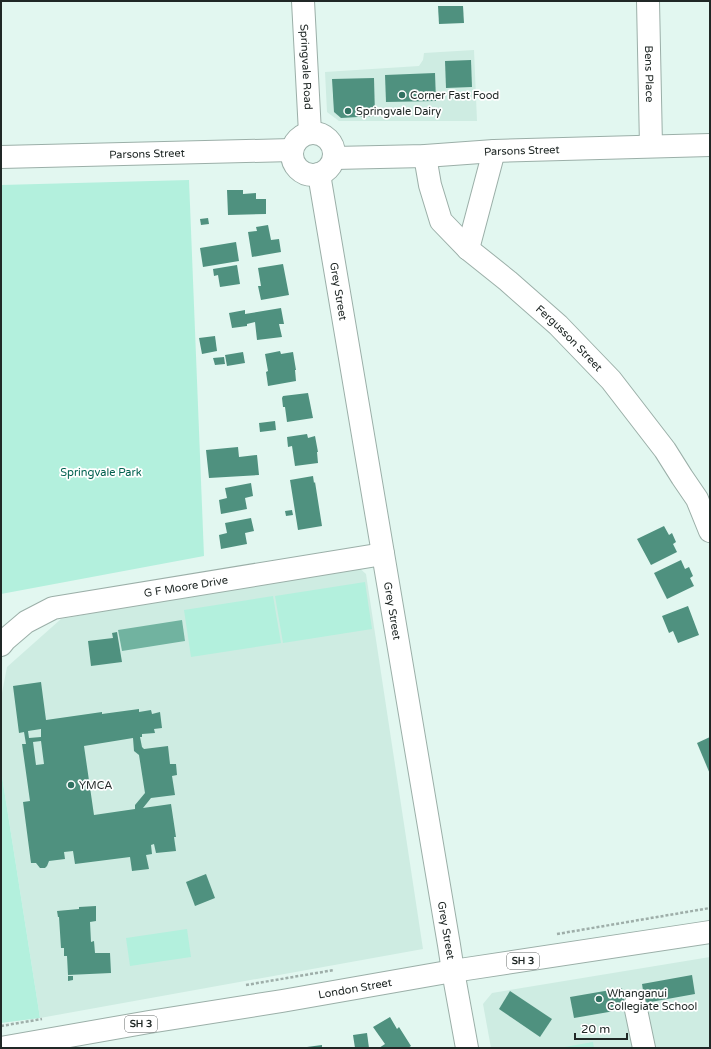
<svg xmlns="http://www.w3.org/2000/svg" width="711" height="1049" font-family="'Varela Round',sans-serif">
  <style>
    .built { fill: #ceece2 }
    .green { fill: #b3f0dd }
    .water { fill: #71b3a0 }
    .building { fill: #4f917f; fill-rule: evenodd }
    .lines { fill: none; stroke-linecap: round; stroke-linejoin: round }
    .minor-casing { stroke: #9bafa8; stroke-width: 24 }
    .major-casing { stroke: #9bafa8; stroke-width: 24 }
    .highway-casing { stroke: #9bafa8; stroke-width: 24 }
    .path { stroke: #9eaea9; stroke-width: 2.5; stroke-dasharray: 3 2; stroke-linecap: butt }
    .minor { stroke: #fff; stroke-width: 22 }
    .major { stroke: #fff; stroke-width: 22 }
    .highway { stroke: #fff; stroke-width: 22 }
    .poi-dot { fill: #307161; stroke: #fff; stroke-width: 1.5 }
    .labels { text-anchor: middle; dominant-baseline: central; stroke-width: 3.5; stroke-linejoin: round; paint-order: stroke }
    .shield { fill: #fff; stroke: #636867; stroke-width: 1 }
    .shield-label { font-size: 10px; font-weight: bold; fill: #202826 }
    .street-label { font-size: 11px; fill: #202826; stroke: #fff }
    .poi-label { font-size: 11px; fill: #202826; stroke: #fff; text-anchor: start }
    .park-label { font-size: 11px; fill: #02614f; stroke: #fff }
  </style>
  <rect width="100%" height="100%" fill="#e2f7f0"/>
  <!-- built -->
  <g class="built">
    <path d="M474,50l3,71h-138l-12,-9 -2,-40 94,-6 4,-6 1,-7z"/>
    <path d="M356,565l10,9 57,375 -383,69 -39,-248v-72l6,-31 54,-48z"/>
    <path d="M710,957v91h-219l-8,-44 9,-11z"/>
  </g>
  <!-- green -->
  <g class="green">
    <path d="M189,180l15,376 -203,38v-409z"/>
    <path d="M365,582l7,47 -89,14 -8,-47z"/>
    <path d="M273,596l8,47 -90,14 -7,-47z"/>
    <path d="M1,770l39,248 -39,5z"/>
    <path d="M187,929l4,28 -61,9 -4,-28z"/>
    <path d="M593,1042l1,6h-35z"/>
  </g>
  <!-- water -->
  <path class="water" d="M182,620l3,21 -63,10 -4,-21z"/>
  <!-- building -->
  <g class="building">
    <path d="M438,6h25l1,17 -25,1z"/>
    <path d="M471,60l1,27 -26,1 -1,-27z"/>
    <path d="M435,73l1,28 -50,1 -1,-27z"/>
    <path d="M374,78l1,38 -34,2 -7,-6 -2,-33z"/>
    <path d="M227,190h16v4l13,-1v6h10v15l-38,1z"/>
    <path d="M208,218l1,6 -8,1 -1,-6z"/>
    <path d="M268,225l3,15 8,-1 2,13 -29,5 -4,-25 9,-1 -1,-4z"/>
    <path d="M236,242l3,19 -36,6 -3,-19z"/>
    <path d="M283,264l6,31 -28,5 -3,-14h3l-3,-18z"/>
    <path d="M237,265l3,19 -20,3 -2,-12 -4,1 -1,-7z"/>
    <path d="M281,308l3,16h-5l3,13 -25,3 -2,-18 -8,2v2l-15,2 -3,-15 16,-3v4z"/>
    <path d="M215,336l2,15 -15,3 -3,-16z"/>
    <path d="M280,351l1,3 12,-2 3,18h-1l1,11 -28,5 -2,-14 2,-1 -3,-17z"/>
    <path d="M243,352l2,11 -18,3 -2,-11z"/>
    <path d="M224,357l1,7 -10,1 -2,-7z"/>
    <path d="M308,393l5,25 -26,4 -2,-15h-2l-1,-9 1,-2z"/>
    <path d="M275,421l1,9 -16,2 -1,-9z"/>
    <path d="M307,434l1,4 7,-2 3,16h-1l1,11 -23,3 -3,-20 -4,1 -1,-10z"/>
    <path d="M238,447l1,10 18,-2 2,20 -50,3 -3,-28z"/>
    <path d="M313,476l1,7 1,-1 7,44 -24,4 -8,-50z"/>
    <path d="M251,483l2,13 -8,2 2,11 -26,5 -2,-14 8,-2 -2,-10z"/>
    <path d="M292,510l1,5 -7,1 -1,-5z"/>
    <path d="M251,518l3,13 -9,2 2,11 -26,5 -2,-14 8,-2 -2,-10z"/>
    <path d="M664,526l5,9 3,-2 4,9 -3,2 4,8 -26,13 -14,-26z"/>
    <path d="M681,560l4,9 4,-2 4,9 -3,2 4,8 -27,13 -13,-26z"/>
    <path d="M688,606l11,29 -21,8 -5,-12 -4,2 -7,-17z"/>
    <path d="M117,632l5,30 -31,4 -3,-25 25,-3 -1,-5z"/>
    <path d="M41,682l5,38 56,-8v2l37,-5v3l12,-2 1,4 8,-2 2,16 -8,1 1,4 -13,1v3h-2l2,10 2,2 24,-3 2,18h6l1,11 -5,1 3,19 -24,3 -8,10 28,-4 5,33h-2l2,14 -20,2 -2,-9 -3,1 1,9 -6,1 3,14 -17,2 -2,-14 -55,7 -2,-13 -9,1 1,7 -16,2 -2,5 -2,2h-5l-4,-5h-5l-8,-61 7,-1 -8,-57h4l-2,-12 -5,1 -6,-47zM41,729v8l-12,1 -1,-7zM133,738l1,13 5,4 6,38 -10,12v4l-41,6 -10,-69zM41,741l3,23 -8,1 -3,-23z"/>
    <path d="M710,737v37l-13,-31z"/>
    <path d="M206,874l9,24 -20,8 -9,-24z"/>
    <path d="M96,906v15l-6,1 1,20 3,-1 1,12h15l1,20 -43,2 -1,-19h-3v-8h-3l-2,-31h-1l-1,-6 22,-2v-2z"/>
    <path d="M692,975l3,19 -50,9 -3,-19z"/>
    <path d="M68,976h5v4l-5,1z"/>
    <path d="M622,988l4,21 -52,9 -4,-21z"/>
    <path d="M510,991l42,28 -12,18 -41,-28z"/>
    <path d="M390,1017l7,12 2,-2 12,19 -3,2h-29l6,-4 -12,-17z"/>
    <path d="M367,1033l2,15h-14l-2,-13z"/>
    <path d="M322,1045v3h-15v-1z"/>
  </g>
  <g class="lines">
    <defs>
      <g id="minor">
        <path id="s1" d="M303,1l7,132"/>
        <path id="s2" d="M648,1l3,145"/>
        <path id="s3" d="M425,156l5,29 11,36 27,28 40,32 50,44 53,55 54,70 17,27 15,22 13,32"/>
        <path id="s4" d="M334,158l91,-2 69,-5 216,-6"/>
        <path d="M468,249l26,-98"/>
        <path id="s5" d="M1,645l4,-5 21,-18 27,-14 330,-54"/>
        <path d="M453,971l14,77"/>
        <path d="M635,1005l9,43"/>
      </g>
      <g id="major">
        <circle cx="313" cy="154" r="21"/>
        <path id="s6" d="M1,157l291,-7"/>
        <path id="s7" d="M319,174l130,771 4,26"/>
      </g>
      <g id="highway">
        <path id="s8" d="M1,1048l148,-26 133,-21 171,-30 257,-39"/>
      </g>
    </defs>
    <!-- minor casing -->
    <use href="#minor" class="minor-casing"/>
    <!-- major casing -->
    <use href="#major" class="major-casing"/>
    <!-- highway casing -->
    <use href="#highway" class="highway-casing"/>
    <!-- path -->
    <g class="path">
      <path d="M557,934l153,-26"/>
      <path d="M246,985l88,-15"/>
      <path d="M1,1026l41,-7"/>
    </g>
    <!-- minor -->
    <use href="#minor" class="minor"/>
    <!-- major -->
    <use href="#major" class="major"/>
    <!-- highway -->
    <use href="#highway" class="highway"/>
  </g>
  <!-- markers -->
  <g class="poi-dot">
    <circle cx="402" cy="95" r="4"/>
    <circle cx="348" cy="111" r="4"/>
    <circle cx="71" cy="785" r="4"/>
    <circle cx="599" cy="999" r="4"/>
  </g>
  <g class="labels">
    <!-- shield labels -->
    <g class="shield">
      <rect x="507" y="953" width="32" height="16" rx="3"/>
      <rect x="125" y="1016" width="32" height="16" rx="3"/>
    </g>
    <g class="shield-label">
      <text x="523" y="961">SH 3</text>
      <text x="141" y="1024">SH 3</text>
    </g>
    <!-- street labels -->
    <g class="street-label">
      <text stroke="none"><textPath href="#s1" startOffset="66">Springvale Road</textPath></text>
      <text stroke="none"><textPath href="#s2" startOffset="73">Bens Place</textPath></text>
      <text stroke="none"><textPath href="#s4" startOffset="188">Parsons Street</textPath></text>
      <text stroke="none"><textPath href="#s6" startOffset="146">Parsons Street</textPath></text>
      <text stroke="none"><textPath href="#s7" startOffset="119">Grey Street</textPath></text>
      <text stroke="none"><textPath href="#s3" startOffset="241">Fergusson Street</textPath></text>
      <text stroke="none"><textPath href="#s5" startOffset="199">G F Moore Drive</textPath></text>
      <text stroke="none"><textPath href="#s7" startOffset="443">Grey Street</textPath></text>
      <text stroke="none"><textPath href="#s7" startOffset="767">Grey Street</textPath></text>
      <text stroke="none"><textPath href="#s8" startOffset="359">London Street</textPath></text>
    </g>
    <!-- poi labels -->
    <g class="poi-label">
      <text x="410" y="95">Corner Fast Food</text>
      <text x="356" y="111">Springvale Dairy</text>
      <text x="79" y="785">YMCA</text>
      <text x="607" y="993">Whanganui<tspan x="607" dy="13">Collegiate School</tspan></text>
    </g>
    <!-- park labels -->
    <g class="park-label">
      <text x="101" y="472">Springvale Park</text>
    </g>
  </g>
  <!-- border -->
  <rect width="711" height="1049" fill="none" stroke="#202826" stroke-width="4"/>
  <!-- scale -->
  <path d="M575 1033v6h52v-6" fill="none" stroke="#202826" stroke-width="2"/>
  <text x="581" y="1033" font-size="12" fill="#202826" stroke="#ffffff" stroke-width="3" paint-order="stroke">20 m</text>
</svg>
